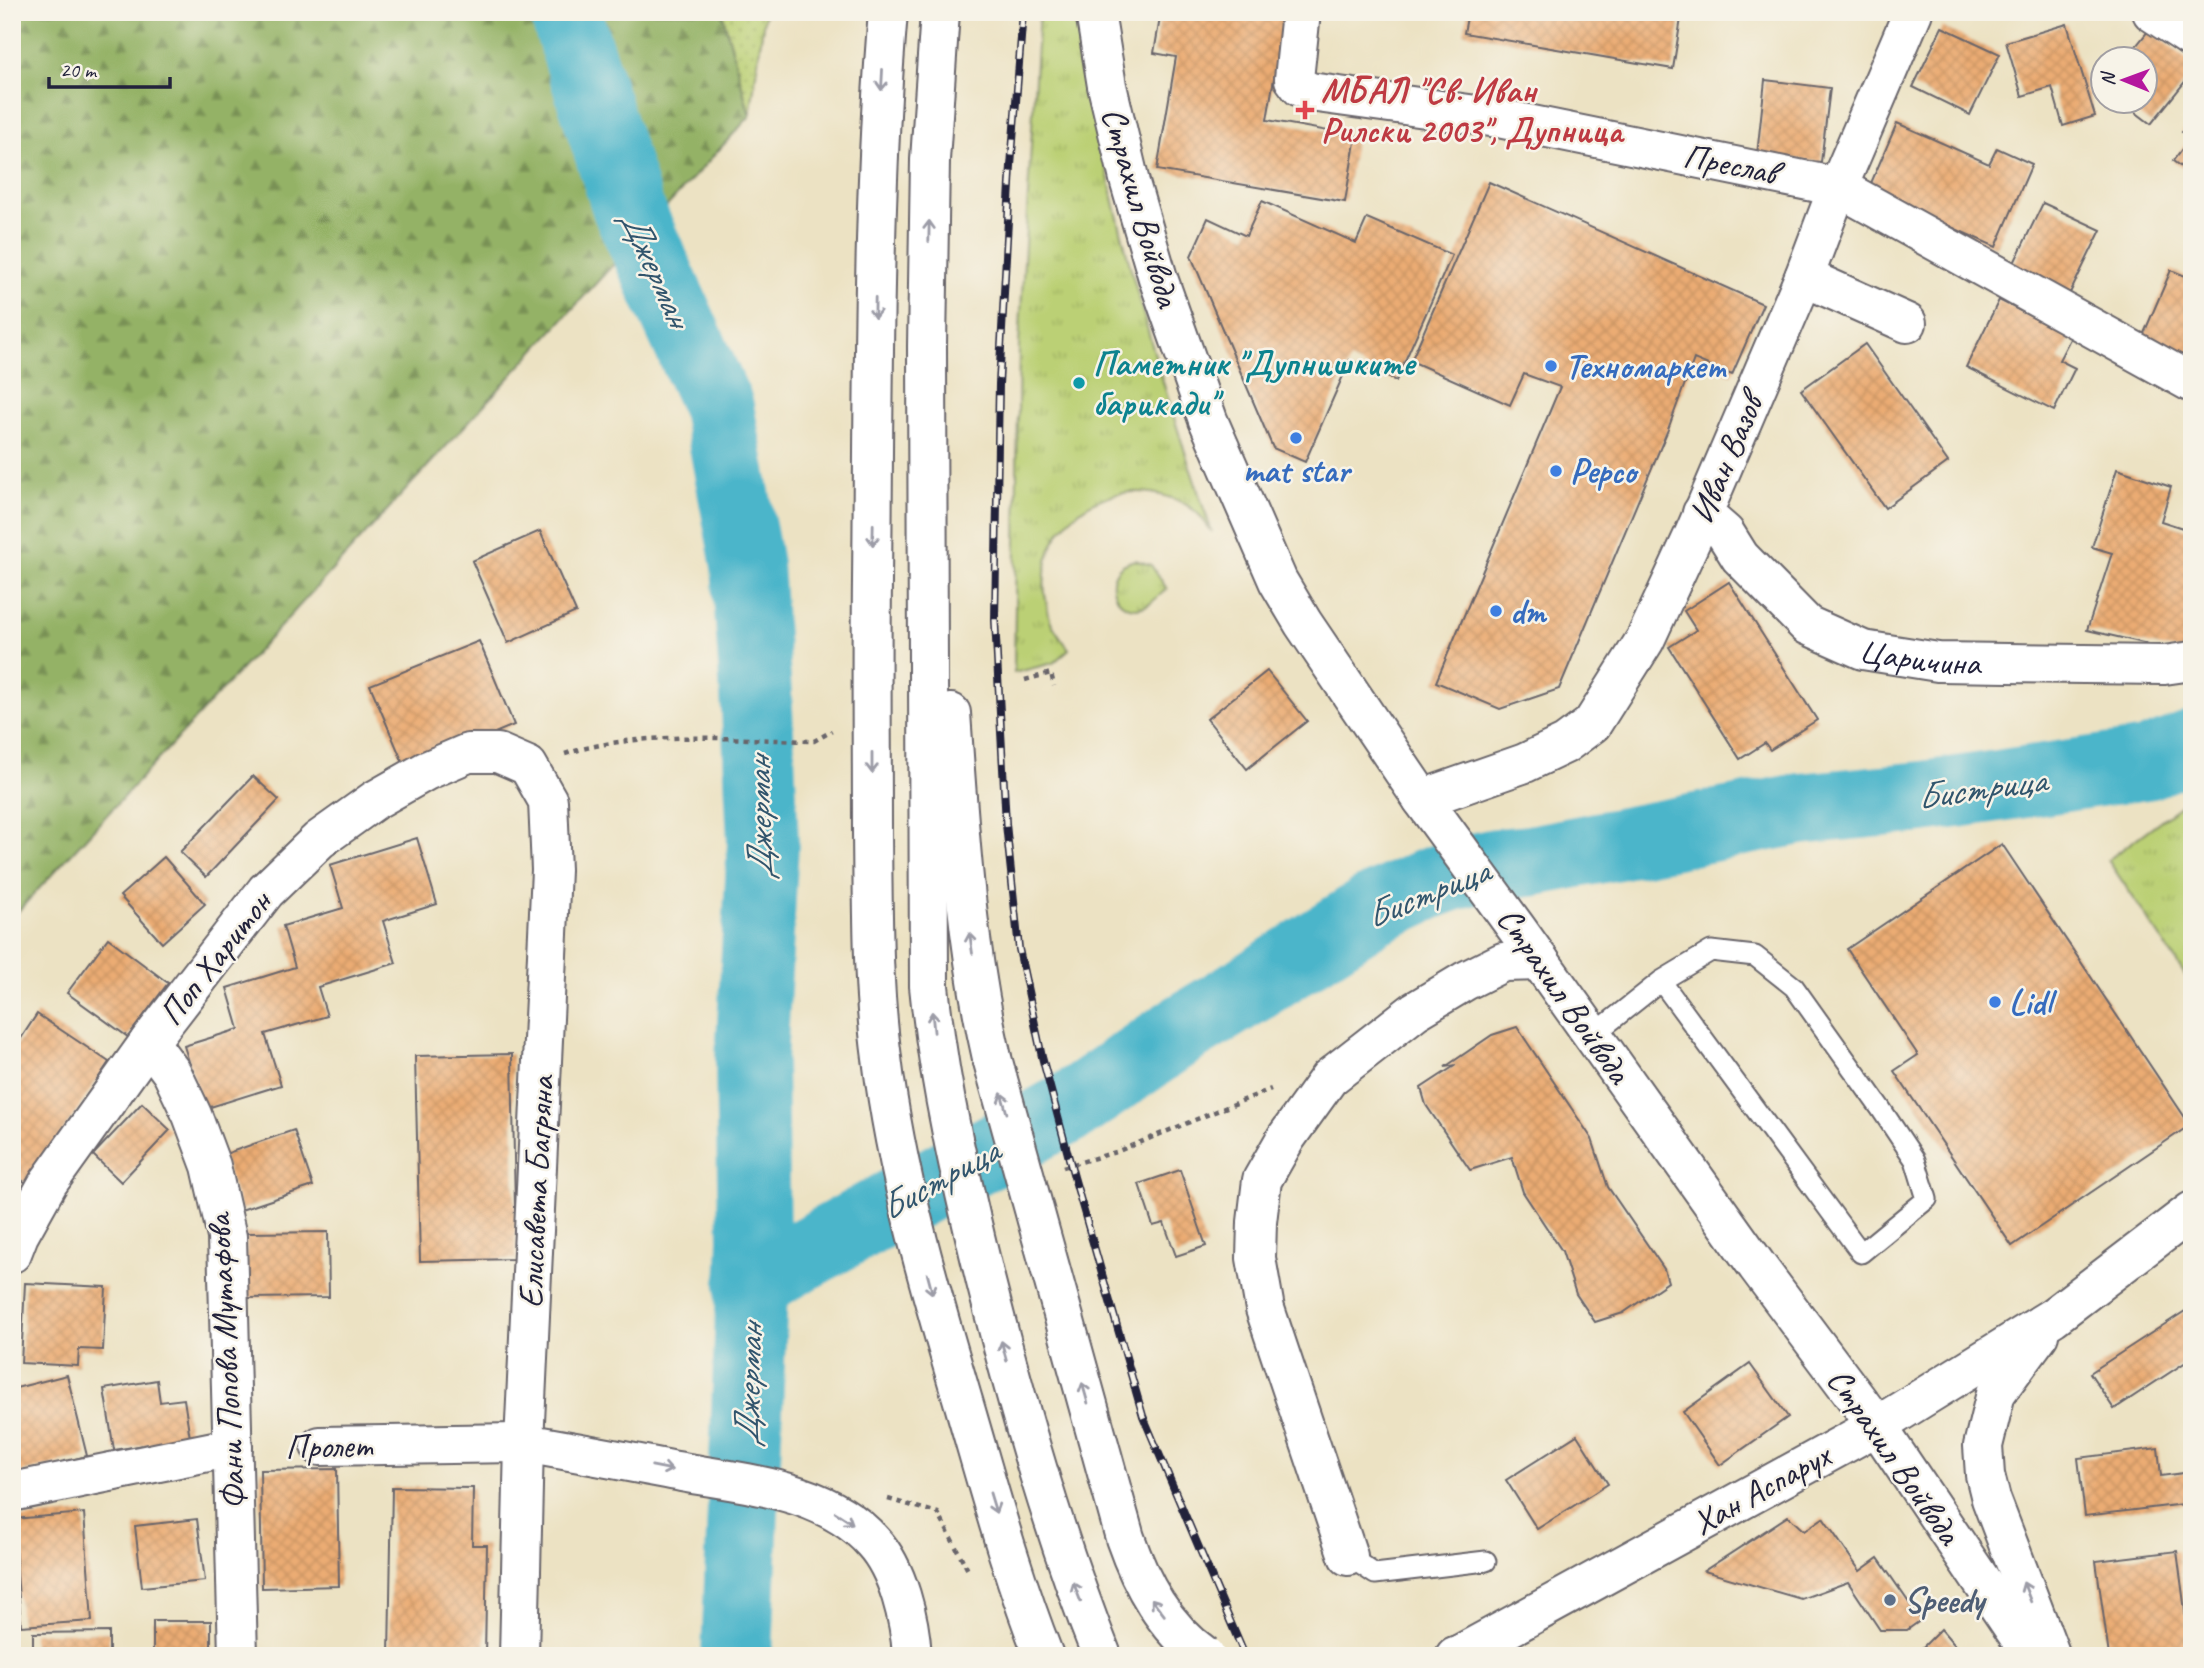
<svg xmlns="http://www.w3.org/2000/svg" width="2204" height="1668" font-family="Caveat,sans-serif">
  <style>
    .grass { fill: url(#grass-dots); stroke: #6e7958; stroke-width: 2 }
    .forest { fill: url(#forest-firs); stroke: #5b6a50; stroke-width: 2 }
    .park { fill: url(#park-tufts); stroke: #6e7958; stroke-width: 2 }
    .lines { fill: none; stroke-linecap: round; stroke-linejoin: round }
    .river { stroke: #4cb5ca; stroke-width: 72 }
    .building { fill: url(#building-cross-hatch) }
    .service-casing { stroke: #69656b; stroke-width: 23 }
    .minor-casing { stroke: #69656b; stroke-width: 42 }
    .tertiary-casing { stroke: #69656b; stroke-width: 42 }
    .primary-casing { stroke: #69656b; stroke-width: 42 }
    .path { stroke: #69656b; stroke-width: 4.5; stroke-dasharray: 5 5; stroke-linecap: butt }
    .service { stroke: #fff; stroke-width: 19 }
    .minor { stroke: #fff; stroke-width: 38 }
    .tertiary { stroke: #fff; stroke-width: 38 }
    .primary { stroke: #fff; stroke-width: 38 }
    .rail-casing { stroke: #22223b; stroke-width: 8 }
    .rail { stroke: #f7f3e8; stroke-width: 5; stroke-dasharray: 16; stroke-linecap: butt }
    .primary-bridge-casing { stroke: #69656b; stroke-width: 42; stroke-linecap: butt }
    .primary-bridge { stroke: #fff; stroke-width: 38 }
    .oneway { stroke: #9c9ca7 }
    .health-dot { fill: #e0444e; stroke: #f7f3e8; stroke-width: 2.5 }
    .shop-dot { fill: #3f7fe0; stroke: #f7f3e8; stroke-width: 2.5 }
    .culture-dot { fill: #0f9aa8; stroke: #f7f3e8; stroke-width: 2.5 }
    .service-dot { fill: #5c6f8a; stroke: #f7f3e8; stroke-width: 2.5 }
    .labels { text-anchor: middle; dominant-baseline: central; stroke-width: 5; stroke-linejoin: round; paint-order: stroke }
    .health-label { font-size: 35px; font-weight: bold; fill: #be3a42; stroke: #f7f3e8; text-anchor: start }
    .street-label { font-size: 35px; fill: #22223b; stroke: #f7f3e8 }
    .culture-label { font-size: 35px; font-weight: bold; fill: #0d838f; stroke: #f7f3e8; text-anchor: start }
    .shop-label { font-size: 35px; font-weight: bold; fill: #366cbe; stroke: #f7f3e8; text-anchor: start }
    .service-label { font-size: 35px; font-weight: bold; fill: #4e5e75; stroke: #f7f3e8; text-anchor: start }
    .water-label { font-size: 37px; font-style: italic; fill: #31556d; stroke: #f7f3e8 }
  </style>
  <defs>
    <pattern id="grass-dots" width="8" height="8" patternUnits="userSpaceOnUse" patternTransform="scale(1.75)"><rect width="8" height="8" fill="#bbd074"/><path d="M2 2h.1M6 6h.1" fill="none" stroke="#a0b265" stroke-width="1.8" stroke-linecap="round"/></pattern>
    <pattern id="forest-firs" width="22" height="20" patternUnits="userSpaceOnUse" patternTransform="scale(1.75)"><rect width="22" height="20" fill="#94b266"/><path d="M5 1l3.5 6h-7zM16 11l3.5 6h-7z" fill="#789055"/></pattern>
    <pattern id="park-tufts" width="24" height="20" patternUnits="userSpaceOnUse" patternTransform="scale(1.75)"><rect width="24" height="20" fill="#bbd074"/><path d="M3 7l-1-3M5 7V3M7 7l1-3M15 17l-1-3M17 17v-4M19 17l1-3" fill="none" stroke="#a0b265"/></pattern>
    <pattern id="building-cross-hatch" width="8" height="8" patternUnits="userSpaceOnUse" patternTransform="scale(1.75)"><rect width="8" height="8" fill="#ebac73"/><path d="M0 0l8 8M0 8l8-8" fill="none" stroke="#c99464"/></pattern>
  </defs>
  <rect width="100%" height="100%" fill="#f7f3e8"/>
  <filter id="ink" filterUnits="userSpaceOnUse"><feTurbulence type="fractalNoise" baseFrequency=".0143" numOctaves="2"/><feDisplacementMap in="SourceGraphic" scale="14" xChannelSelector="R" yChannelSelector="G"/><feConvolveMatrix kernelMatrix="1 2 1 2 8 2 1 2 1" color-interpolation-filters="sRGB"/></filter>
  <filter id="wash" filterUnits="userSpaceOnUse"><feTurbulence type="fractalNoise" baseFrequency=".00686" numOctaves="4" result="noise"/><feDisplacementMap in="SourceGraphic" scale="28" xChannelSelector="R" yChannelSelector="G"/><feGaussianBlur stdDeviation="1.57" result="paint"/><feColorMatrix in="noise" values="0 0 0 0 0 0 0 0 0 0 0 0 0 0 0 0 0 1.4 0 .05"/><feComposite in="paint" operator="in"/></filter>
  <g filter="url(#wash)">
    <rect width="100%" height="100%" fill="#ece2c3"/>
    <!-- grass -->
    <path class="grass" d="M722,12h43l-15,104z"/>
    <!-- forest -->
    <path class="forest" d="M12,12h710l28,104 -738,802z"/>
    <!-- park -->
    <g class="park">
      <path d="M1039,12h37c28,177 77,351 136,520 -5,-7 -10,-15 -17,-21 -12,-10 -29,-16 -44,-18 -67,-9 -119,47 -104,113 1,5 2,11 4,16 4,9 12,18 18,27l-16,14 -39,10 5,-328z"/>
      <path d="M1135,560l16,5 16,24c-7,5 -14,14 -22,17 -31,12 -49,-37 -10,-46z"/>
      <path d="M2192,797v188l-84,-125z"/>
    </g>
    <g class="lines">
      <!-- river -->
      <g class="river">
        <path d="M565,12l63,196 90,199 29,158 10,144 6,134 -12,218 3,179 -17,416"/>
        <path d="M751,1284l321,-178 109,-75 69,-42 122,-79 56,-26 33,-12 36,-8 33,-3 270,-52 123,-12 223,-33 46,-18"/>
      </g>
    </g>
    <g id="blocks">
      <!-- building -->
      <g class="building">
        <path d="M1161,12h124l-18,108 89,16 -11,66 -188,-32 19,-113 -22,-4z"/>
        <path d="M1468,12h214l-9,57 -209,-36z"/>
        <path d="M2067,24l28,92 -32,10 -11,-39 -30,9 -16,-54z"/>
        <path d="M1942,27l58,27 -30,61 -57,-28z"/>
        <path d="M2149,30l43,34v9l-41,51 -29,-22h22v-42h-19z"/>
        <path d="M1765,80l65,8 -9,74 -64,-7z"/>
        <path d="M2192,119v56l-19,-14 17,-23 -8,-6z"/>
        <path d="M1897,123l92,41 8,-16 35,16 -36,83 -128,-57z"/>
        <path d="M1489,182l274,122 -31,71 -38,-16 -27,73 -108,257 -59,20 -64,-27 124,-295 -36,-13 -14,31 -99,-44z"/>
        <path d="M1262,201l94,42 11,-25 85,37 -56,126 -46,-21 -45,102 -32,-14 -82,-192 17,-38 38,18z"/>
        <path d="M2043,203l58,27 -31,63 -57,-28z"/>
        <path d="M2171,270l21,9v80l-50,-21z"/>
        <path d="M1999,300l72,37 -12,23 16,8 -21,43 -88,-44z"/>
        <path d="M1865,344l83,118 -63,46 -84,-118z"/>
        <path d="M2117,469l54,18 -10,34 31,10v99l-9,22 -96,-22 25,-77 -20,-6z"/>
        <path d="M540,531l36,81 -68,31 -36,-82z"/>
        <path d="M1729,582l88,138 -47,30 -5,-7 -25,16 -71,-112 27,-17 -12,-19z"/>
        <path d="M479,641l35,84 -108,45 -36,-85z"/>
        <path d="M1267,671l40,50 -60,48 -40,-50z"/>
        <path d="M253,776l26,24 -73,77 -26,-25z"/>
        <path d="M417,838l20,66 -54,17 13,42 -78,24 9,29 -62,18 16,51 -77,24 -20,-63 55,-17 -12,-41 68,-21 -12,-41 60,-18 -13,-43z"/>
        <path d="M2002,844l188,281 -178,121 -118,-175 24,-16 -71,-106z"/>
        <path d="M164,857l41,47 -43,39 -42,-47z"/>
        <path d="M108,938l60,45 -40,54 -61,-44z"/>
        <path d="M37,1014l72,48 -81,122 -16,-10v-122z"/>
        <path d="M1517,1027l75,112 16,48 56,82 4,13 -45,31 -28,9 -19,-28 -14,-43 -39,-59 -11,-35 -42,13 -44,-65 -5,-17 35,-23 -11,2 47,-32z"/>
        <path d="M512,1054l4,205 -96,2 -5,-205z"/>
        <path d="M142,1103l28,27 -49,52 -28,-27z"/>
        <path d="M294,1130l19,56 -72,24 -19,-55z"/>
        <path d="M1180,1170l26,76 -30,10 -12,-33 -11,3 -14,-42z"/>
        <path d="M328,1232l1,65 -82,1 -1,-65z"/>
        <path d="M25,1283l81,4 -3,63 -24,-1 -1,17 -57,-3z"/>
        <path d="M2185,1311l7,10v37l-78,51 -24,-36z"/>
        <path d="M1750,1364l38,53 -68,48 -37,-53z"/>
        <path d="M67,1375l20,81 -68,17 -7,-26v-58z"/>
        <path d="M157,1380l3,22 24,-3 6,39 -76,12 -10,-61z"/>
        <path d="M1577,1435l31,49 -71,45 -31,-49z"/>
        <path d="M2158,1448l3,28 31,-4v31l-107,13 -7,-58z"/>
        <path d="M337,1469l2,117 -77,2 -2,-118z"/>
        <path d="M392,1487l81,1 -1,57h15l-2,111h-96z"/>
        <path d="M84,1513l8,108 -71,5 -8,-107z"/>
        <path d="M1788,1516l16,15 19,-13 37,53 18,-13 43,62 -14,10h-27l-32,-48 -47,17 -97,-28z"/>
        <path d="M197,1519l8,62 -63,6 -7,-61z"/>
        <path d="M2177,1551l14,105h-82l-13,-95z"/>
        <rect x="153" y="1621" width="58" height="35"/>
        <path d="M1941,1629l23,27h-50z"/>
        <path d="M109,1632v24h-76v-23z"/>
      </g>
    </g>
  </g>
  <g filter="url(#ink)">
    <use href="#blocks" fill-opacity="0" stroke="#69656b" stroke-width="2"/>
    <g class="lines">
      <defs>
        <g id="service">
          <path d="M1593,1035l68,-54 50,-30 44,5 39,31 87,122 34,51 12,39 -66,54 -200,-272"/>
          <path d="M1348,1556l27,18 111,-13"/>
        </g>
        <g id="minor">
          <path d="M1301,12l-7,67 6,8 10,5 188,26 340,69 354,196"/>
          <path d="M2152,12l40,26"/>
          <path d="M1804,277l103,46"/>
          <path id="s1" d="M1702,513l23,20 15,24 67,68 56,25 75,12 226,3 28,-4"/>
          <path d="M1422,799l103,-36 40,-19 27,-20 53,-84 49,-106 110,-257 34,-90 75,-175"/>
          <path d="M149,1042l23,31 20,42 19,51 16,71 11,419"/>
          <path d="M12,1253l7,-18 29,-52 101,-141 117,-151 53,-51 56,-40 51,-29 42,-18h30l30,13 20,35 3,69 -27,573 -5,213"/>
          <path d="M320,1446l204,-3"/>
          <path d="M12,1492l221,-45"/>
          <path d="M1348,1556l-83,-247 -9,-51 1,-36 5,-42 24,-42 43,-60 86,-67 50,-30 38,-19 37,-1"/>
        </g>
        <g id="tertiary">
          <path d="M1095,12l12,74 23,97 28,95 50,142 70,161 25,42 119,176 95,130 240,337 120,160 155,230"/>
          <path d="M2039,1335l-43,58 -13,53 2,29 6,24 60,157"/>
          <path d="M1457,1656l420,-230 176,-109 139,-106"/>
        </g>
        <g id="primary">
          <path d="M888,12c-16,189 -14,380 -16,569 -1,84 0,168 0,252 1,75 0,151 10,225 14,116 48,231 81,343 25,85 48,172 81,255"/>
          <path d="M940,12l-10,148 -3,186 2,640c10,100 33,198 57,296 32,126 68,253 116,374"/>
          <path d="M951,713c8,115 15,232 41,345"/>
          <path d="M524,1443c53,9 105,19 158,29 65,12 144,17 191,70 25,27 37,78 39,114"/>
          <path d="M1455,1656l3,-1"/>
        </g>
      </defs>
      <!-- service casing -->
      <use href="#service" class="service-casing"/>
      <!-- minor casing -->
      <use href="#minor" class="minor-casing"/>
      <!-- tertiary casing -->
      <use href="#tertiary" class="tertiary-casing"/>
      <!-- primary casing -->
      <use href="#primary" class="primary-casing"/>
      <!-- path -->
      <g class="path">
        <path d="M1025,680l26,-7 3,13"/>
        <path d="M565,754c76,-25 169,-14 249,-13l18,-10"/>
        <path d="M1063,1167l53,-15 155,-63"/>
        <path d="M888,1499l50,14 31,59"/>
      </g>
      <!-- service -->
      <use href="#service" class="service"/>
      <!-- minor -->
      <use href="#minor" class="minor"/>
      <!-- tertiary -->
      <use href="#tertiary" class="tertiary"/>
      <!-- primary -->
      <use href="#primary" class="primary"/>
      <defs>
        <path id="rail" d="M1023,12l-12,154 -12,218 -4,236 11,204 13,125 23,108 32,120 69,239 102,240"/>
      </defs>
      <!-- rail casing -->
      <use href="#rail" class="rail-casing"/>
      <!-- rail -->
      <use href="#rail" class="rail"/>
      <defs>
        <path id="primary-bridge" d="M992,1058l133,480c16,46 39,89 80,118"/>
      </defs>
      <!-- primary-bridge casing -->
      <use href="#primary-bridge" class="primary-bridge-casing"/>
      <!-- primary-bridge -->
      <use href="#primary-bridge" class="primary-bridge"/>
    </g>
    <!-- one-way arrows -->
    <defs><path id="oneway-shaft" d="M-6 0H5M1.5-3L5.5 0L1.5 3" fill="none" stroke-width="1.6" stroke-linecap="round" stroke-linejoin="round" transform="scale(1.75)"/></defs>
    <g class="oneway">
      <use href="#oneway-shaft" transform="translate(882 80) rotate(93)"/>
      <use href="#oneway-shaft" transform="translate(929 231) rotate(-89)"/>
      <use href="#oneway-shaft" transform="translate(875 308) rotate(91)"/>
      <use href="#oneway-shaft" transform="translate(873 535) rotate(91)"/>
      <use href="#oneway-shaft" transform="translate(872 763) rotate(90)"/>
      <use href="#oneway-shaft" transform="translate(971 943) rotate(-98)"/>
      <use href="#oneway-shaft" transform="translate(933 1022) rotate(-96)"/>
      <use href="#oneway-shaft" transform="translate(1004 1103) rotate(-106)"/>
      <use href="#oneway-shaft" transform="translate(930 1284) rotate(75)"/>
      <use href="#oneway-shaft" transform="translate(1004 1351) rotate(-105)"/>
      <use href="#oneway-shaft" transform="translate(1085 1393) rotate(-106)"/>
      <use href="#oneway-shaft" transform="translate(662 1468) rotate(11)"/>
      <use href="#oneway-shaft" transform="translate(993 1503) rotate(73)"/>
      <use href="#oneway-shaft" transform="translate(844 1518) rotate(33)"/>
      <use href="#oneway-shaft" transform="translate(1077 1592) rotate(-111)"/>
      <use href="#oneway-shaft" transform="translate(2027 1592) rotate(-111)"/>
      <use href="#oneway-shaft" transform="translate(1158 1607) rotate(-127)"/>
    </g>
  </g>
  <!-- markers -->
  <path class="health-dot" d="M1301.5 99.5h7v7h7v7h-7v7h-7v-7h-7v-7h7z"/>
  <g class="shop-dot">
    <circle cx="1551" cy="366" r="7"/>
    <circle cx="1296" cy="438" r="7"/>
    <circle cx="1556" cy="471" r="7"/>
    <circle cx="1496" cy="611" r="7"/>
    <circle cx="1995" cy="1002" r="7"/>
  </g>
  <circle class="culture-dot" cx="1079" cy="383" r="7"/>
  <circle class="service-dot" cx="1890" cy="1600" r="7"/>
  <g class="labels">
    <!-- health labels -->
    <g class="health-label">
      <text x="1321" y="90">МБАЛ "Св. Иван<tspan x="1321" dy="40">Рилски 2003", Дупница</tspan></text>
    </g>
    <!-- street labels -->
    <g class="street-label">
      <text transform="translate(1730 164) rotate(11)">Преслав</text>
      <text transform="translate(1141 207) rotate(74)">Страхил Войвода</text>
      <text transform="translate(1726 459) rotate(-67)">Иван Вазов</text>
      <text stroke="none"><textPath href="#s1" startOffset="273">Царичина</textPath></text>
      <text transform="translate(215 958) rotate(-52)">Поп Харитон</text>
      <text transform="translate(1564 995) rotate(55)">Страхил Войвода</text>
      <text transform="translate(536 1192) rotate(-87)">Елисавета Багряна</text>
      <text transform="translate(226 1362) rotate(-93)">Фани Попова Мутафова</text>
      <text transform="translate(329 1446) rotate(-1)">Пролет</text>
      <text transform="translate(1894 1456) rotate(55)">Страхил Войвода</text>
      <text transform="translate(1761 1489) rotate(-29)">Хан Аспарух</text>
    </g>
    <!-- culture labels -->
    <g class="culture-label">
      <text x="1093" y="363">Паметник "Дупнишките<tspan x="1093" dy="40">барикади"</tspan></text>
    </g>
    <!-- shop labels -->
    <g class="shop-label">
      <text x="1565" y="366">Техномаркет</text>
      <text x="1296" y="470" text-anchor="middle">mat star</text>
      <text x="1570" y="471">Pepco</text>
      <text x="1510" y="611">dm</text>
      <text x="2009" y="1002">Lidl</text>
    </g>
    <!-- service labels -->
    <g class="service-label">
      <text x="1904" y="1600">Speedy</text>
    </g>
    <!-- water labels -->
    <g class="water-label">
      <text transform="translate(656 268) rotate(66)">Джерман</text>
      <text transform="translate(1981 788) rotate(-8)">Бистрица</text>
      <text transform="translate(759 818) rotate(-91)">Джерман</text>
      <text transform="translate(1427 893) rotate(-22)">Бистрица</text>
      <text transform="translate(939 1179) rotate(-29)">Бистрица</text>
      <text transform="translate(748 1385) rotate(-88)">Джерман</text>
    </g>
  </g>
  <!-- margin -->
  <rect width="2204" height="1668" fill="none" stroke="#f7f3e8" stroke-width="42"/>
  <!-- north arrow -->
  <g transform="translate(2124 80) rotate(271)"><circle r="33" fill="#f7f3e8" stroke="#a29fa3" stroke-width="2"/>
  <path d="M0-5L12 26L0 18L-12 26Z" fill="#b5179e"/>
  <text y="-10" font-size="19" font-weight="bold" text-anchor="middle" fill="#22223b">N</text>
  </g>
  <!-- scale -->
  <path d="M49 77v10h121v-10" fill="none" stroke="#22223b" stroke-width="3.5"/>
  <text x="60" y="77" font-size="21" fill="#22223b" stroke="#f7f3e8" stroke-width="5" paint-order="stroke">20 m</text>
</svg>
